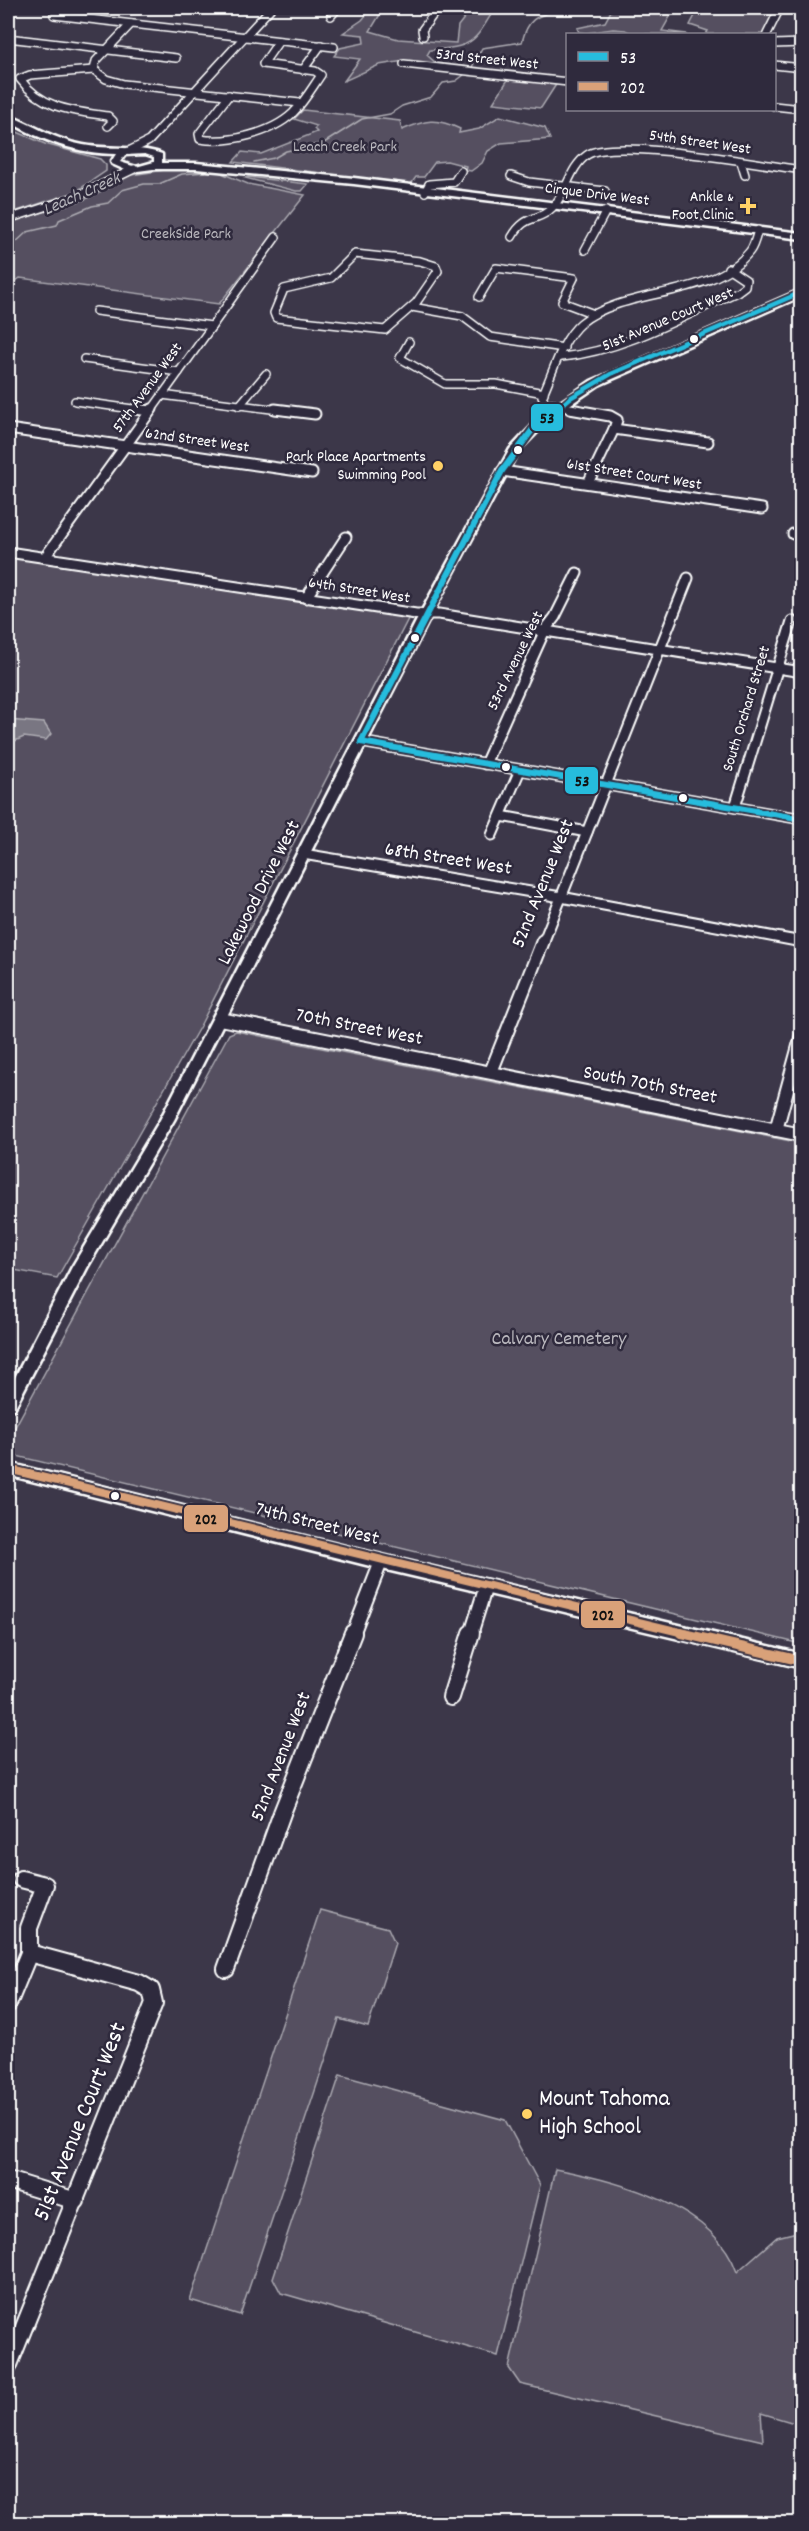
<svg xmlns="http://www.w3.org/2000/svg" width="809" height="2531" font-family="Dekko,sans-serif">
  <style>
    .green { fill: #555060; stroke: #aaa8b0; stroke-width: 1.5 }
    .water { fill: #797682; stroke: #afadb4; stroke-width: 1.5 }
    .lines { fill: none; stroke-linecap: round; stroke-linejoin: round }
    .stream { stroke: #afadb4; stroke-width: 1.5 }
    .minor-far3-casing { stroke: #fff; stroke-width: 10 }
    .minor-far2-casing { stroke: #fff; stroke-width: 13 }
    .minor-far1-casing { stroke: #fff; stroke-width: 16 }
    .minor-casing { stroke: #fff; stroke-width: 20 }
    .major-casing { stroke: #fff; stroke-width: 5 }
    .minor-far3 { stroke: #2f2a3d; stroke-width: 7 }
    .minor-far2 { stroke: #2f2a3d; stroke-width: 9 }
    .minor-far1 { stroke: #2f2a3d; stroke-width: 12 }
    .minor { stroke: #2f2a3d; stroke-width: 16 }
    .major { fill: #2f2a3d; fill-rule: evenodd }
    .bus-1-far1-casing { stroke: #2f2a3d; stroke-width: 8 }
    .bus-1-casing { stroke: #2f2a3d; stroke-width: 10 }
    .bus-2-far1-casing { stroke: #2f2a3d; stroke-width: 12 }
    .bus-2-casing { stroke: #2f2a3d; stroke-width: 14 }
    .bus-1-far1 { stroke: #26bcdd; stroke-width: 4.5 }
    .bus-1 { stroke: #26bcdd; stroke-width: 6 }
    .bus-2-far1 { stroke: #d9a179; stroke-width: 8 }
    .bus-2 { stroke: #d9a179; stroke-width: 10 }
    .poi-dot { fill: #ffd166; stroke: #2f2a3d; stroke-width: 2 }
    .bus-dot { fill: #fff; stroke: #2f2a3d; stroke-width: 2 }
    .labels { text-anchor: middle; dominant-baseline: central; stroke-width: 5; stroke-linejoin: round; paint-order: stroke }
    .far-street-label { font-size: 16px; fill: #fff; stroke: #2f2a3d }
    .far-park-label { font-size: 16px; fill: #bbb9bf; stroke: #2f2a3d }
    .far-poi-label { font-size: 16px; fill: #fff; stroke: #2f2a3d; text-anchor: end }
    .far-water-label { font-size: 18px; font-style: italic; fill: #b5b4ba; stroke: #2f2a3d }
    .street-label { font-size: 20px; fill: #fff; stroke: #2f2a3d }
    .park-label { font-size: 20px; fill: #bbb9bf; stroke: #2f2a3d }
    .near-poi-label { font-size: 24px; fill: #fff; stroke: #2f2a3d; text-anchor: start }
    .near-street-label { font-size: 24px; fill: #fff; stroke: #2f2a3d }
    .line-badge { stroke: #2f2a3d; stroke-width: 2 }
    .pale-badge-label { font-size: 16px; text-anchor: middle; font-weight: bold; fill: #111 }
  </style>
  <rect width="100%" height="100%" fill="#3c3749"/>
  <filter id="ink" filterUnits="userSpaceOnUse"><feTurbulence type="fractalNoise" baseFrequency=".0167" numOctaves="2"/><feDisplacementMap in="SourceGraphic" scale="12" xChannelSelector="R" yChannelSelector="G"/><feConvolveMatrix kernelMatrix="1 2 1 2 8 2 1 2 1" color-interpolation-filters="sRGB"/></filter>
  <g filter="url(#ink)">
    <!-- green -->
    <g class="green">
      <path d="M367,8h17l-14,23 28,8 58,4 2,-17 14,-18h23c-21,35 -22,39 -65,42l-3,5 11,10 -34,-4 -25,4 -35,16 16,-22 -26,-3 6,-8 24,-5 -1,-8 -20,-2 19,-13 6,-7 -3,-3z"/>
      <path d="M583,8h92l-13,23 25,3h-54l-8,-4 -12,-1 -27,4 -7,-1 -2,-4 28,-6 6,-11z"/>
      <path d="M699,8l74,6 -9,20h-58l2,-3 -18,-6z"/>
      <path d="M509,78l48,5 -16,25 -48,-5z"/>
      <path d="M303,110l97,11 2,9c23,-10 34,-13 58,-1l-1,4 20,-4 21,-13 45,12 5,11 -49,4 -13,8 -6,12 -11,8 -6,-1 1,-4 -19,-5 -12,1 -11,15h-8l-5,7 -178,-22 9,-10 19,2 56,-22 -3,-3 3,-3 -23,-7z"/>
      <path d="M8,128l37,16 55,15 6,6v6l-31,21 -67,22z"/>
      <path d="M179,168l35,2 34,14 57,11 -86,109 -199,-26 -12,9v-64l78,-24 45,-24z"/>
      <path d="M248,177l60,7 -6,7h-6l-51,-13z"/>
      <path d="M8,555l401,62 -209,409 -143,252 -49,-9z"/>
      <path d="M236,1031l565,112v501l-793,-190v-14l221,-406z"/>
      <path d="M320,1910l68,18 7,15 -27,84 -29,-8 -99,296 -50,-15z"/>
      <path d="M340,2075l165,45 35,65 -42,171 -217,-63 -8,-15z"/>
      <path d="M555,2169c62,12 159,36 182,103l40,-35 24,-6v194l-40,-12 2,28 -243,-57 -11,-16z"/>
    </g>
    <!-- water -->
    <path class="water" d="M8,720l36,3 7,11 -5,6 -22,-3 -16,7z"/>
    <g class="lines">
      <!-- stream -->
      <g class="stream">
        <path d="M471,69l11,-21 40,-6c7,-28 18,-26 43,-34"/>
        <path d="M254,162l20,-4 12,-7 38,-8 38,-24 28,-5 12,-8 29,-9 12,-14 13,-2 8,-6"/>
        <path d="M8,245l6,-1 13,-12 30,-7 2,-5 33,-14 16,-3 14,-13 22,-6h15l23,-10 23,-2"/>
      </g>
      <defs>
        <g id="minor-far3">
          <path d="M54,15l280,32"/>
          <path d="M331,16l7,-8"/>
          <path d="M767,34l13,-26"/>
          <path d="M423,36l-1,-6 16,-22"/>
          <path d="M8,38l168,20"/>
          <path d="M774,44l28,-1"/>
          <path d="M404,64l164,18"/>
          <path d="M774,65l28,3"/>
          <path d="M94,70l12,9 18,5 176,19"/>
          <path d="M94,70l-64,5 -10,4c22,30 53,32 88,37l5,5 -5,5"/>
          <path d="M94,70l2,-9 35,-37"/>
          <path d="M303,70l18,-25"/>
          <path d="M229,95l-30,39 1,5c28,5 72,-6 93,-26 11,-11 19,-25 28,-38l-6,-4 -52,-7 16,-23"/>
          <path d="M774,106l28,3"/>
          <path d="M129,151l20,-10 122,-133"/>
          <path d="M741,162l4,13"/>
          <path d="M511,176l18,6 76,9"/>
          <path d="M425,192l4,-8 25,-2 7,-11"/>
          <path d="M8,219l68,-22 58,-28"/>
          <path d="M512,237c14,-24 25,-14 40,-29 15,-15 17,-40 35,-53 26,-18 178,10 215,15"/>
          <path d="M585,250l21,-39"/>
          <path d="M355,254l65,7 16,5 2,5 -22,32 -31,27 -109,-12 -2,-5 10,-24 47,-11z"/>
          <path d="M479,297l17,-29 78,10 -12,24 32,12"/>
          <path d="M412,307l50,9 28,21 74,11"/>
          <path d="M96,311l116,15"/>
          <path d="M409,342l-9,16 45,26h51l48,9"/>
          <path d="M562,357c61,-6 120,-40 175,-65l8,-6 1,-6 -18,-12"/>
          <path d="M84,359l95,13"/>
          <path d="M162,395l125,16"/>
          <path d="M75,401l72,10"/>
          <path d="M239,406l27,-32"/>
          <path d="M151,411l125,-174"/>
          <path d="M579,411l-34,-9 -3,-6c11,-23 19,-56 39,-73 43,-36 131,-23 169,-72 4,-5 6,-14 8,-21"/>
        </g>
        <g id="minor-far2">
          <path d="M135,409l15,2"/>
          <path d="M275,409l40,5"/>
          <path d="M570,409l40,7 7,4 -3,9 94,13"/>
          <path d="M8,429l304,44"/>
          <path d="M502,471l260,38"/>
          <path d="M588,483l26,-54"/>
          <path d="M793,534l9,1"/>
          <path d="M8,552l408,62h23l363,58"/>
          <path d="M45,557l107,-148"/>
          <path d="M306,598l40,-61"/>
          <path d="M361,742l441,77"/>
          <path d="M485,764l60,-134 10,-13 22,-44"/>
          <path d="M735,807l57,-186"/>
          <path d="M501,816l86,16"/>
          <path d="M492,835l28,-65"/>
          <path d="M303,854l258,43 241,45"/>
          <path d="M543,943l145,-365"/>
        </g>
        <g id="minor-far1">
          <path d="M798,941l4,1"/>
          <path d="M220,1019l582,116"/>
          <path d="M491,1072l52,-131"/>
          <path d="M776,1130l26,-95"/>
          <path d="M353,1634l28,-72"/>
          <path d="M471,1634l15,-48"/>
        </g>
        <g id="minor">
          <path d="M451,1697l20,-64"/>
          <path d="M226,1969l56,-156 71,-180"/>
          <path d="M8,2004l21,-51v-25l16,-43 -24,-6"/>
          <path d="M8,2180l68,21"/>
          <path d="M8,2367l146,-364 -3,-13 -12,-7 -110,-30"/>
        </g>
        <g id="major">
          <path d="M8,115c26,10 47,25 75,30 26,5 54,0 79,9v9h34l158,15 448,55v6l-448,-55 -158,-15h-43l-23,3 -18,-8 -1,-2 5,-8c-38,0 -76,-14 -108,-33zM145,154l9,3v5l-18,5 -16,-5 5,-7z"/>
          <path d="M802,289v7l-203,89 -47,32 -34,35 -86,162 -258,506 -87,148 -73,141 -6,2v-20l64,-124 88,-147 260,-506 90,-165 34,-36 47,-32z"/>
          <path d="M8,1463l370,91 424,100v14l-424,-100 -370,-93z"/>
        </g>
      </defs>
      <!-- minor-far3 casing -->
      <use href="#minor-far3" class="minor-far3-casing"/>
      <!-- minor-far2 casing -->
      <use href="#minor-far2" class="minor-far2-casing"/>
      <!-- minor-far1 casing -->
      <use href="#minor-far1" class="minor-far1-casing"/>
      <!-- minor casing -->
      <use href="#minor" class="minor-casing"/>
      <!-- major casing -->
      <use href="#major" class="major-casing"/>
      <!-- minor-far3 -->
      <use href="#minor-far3" class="minor-far3"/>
      <!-- minor-far2 -->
      <use href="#minor-far2" class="minor-far2"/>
      <!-- minor-far1 -->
      <use href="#minor-far1" class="minor-far1"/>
      <!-- minor -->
      <use href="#minor" class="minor"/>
      <!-- major -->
      <use href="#major" class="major"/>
      <defs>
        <path id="bus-1-far1" d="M555,411l15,-13 41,-24 191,-82"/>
        <g id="bus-1">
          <path d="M361,742l141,-271 31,-42 24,-20"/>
          <path d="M361,742l441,77"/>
        </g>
        <path id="bus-2-far1" d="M8,1469l680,165"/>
        <path id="bus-2" d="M681,1633l121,28"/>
      </defs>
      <!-- bus-1-far1 casing -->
      <use href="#bus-1-far1" class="bus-1-far1-casing"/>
      <!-- bus-1 casing -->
      <use href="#bus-1" class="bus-1-casing"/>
      <!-- bus-2-far1 casing -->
      <use href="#bus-2-far1" class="bus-2-far1-casing"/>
      <!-- bus-2 casing -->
      <use href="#bus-2" class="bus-2-casing"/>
      <!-- bus-1-far1 -->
      <use href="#bus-1-far1" class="bus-1-far1"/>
      <!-- bus-1 -->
      <use href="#bus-1" class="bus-1"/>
      <!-- bus-2-far1 -->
      <use href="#bus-2-far1" class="bus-2-far1"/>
      <!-- bus-2 -->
      <use href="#bus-2" class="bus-2"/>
    </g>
  </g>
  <!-- markers -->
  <g class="poi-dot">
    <path d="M745 197h6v6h6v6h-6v6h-6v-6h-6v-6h6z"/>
    <circle cx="438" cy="466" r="6"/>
    <circle cx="527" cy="2114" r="6"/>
  </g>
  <g class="bus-dot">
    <circle cx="694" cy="339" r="5"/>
    <circle cx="518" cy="450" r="5"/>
    <circle cx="415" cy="638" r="5"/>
    <circle cx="506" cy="767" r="5"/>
    <circle cx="683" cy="798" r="5"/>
    <circle cx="115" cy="1496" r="5"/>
  </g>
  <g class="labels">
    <!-- far-street labels -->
    <g class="far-street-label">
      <text transform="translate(487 60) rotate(6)">53rd Street West</text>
      <text transform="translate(700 143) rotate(8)">54th Street West</text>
      <text transform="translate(597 195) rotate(7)">Cirque Drive West</text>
      <text transform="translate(668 320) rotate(-23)">51st Avenue Court West</text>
      <text transform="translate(148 388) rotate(-54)">57th Avenue West</text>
      <text transform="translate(197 441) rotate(8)">62nd Street West</text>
      <text transform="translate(634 475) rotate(9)">61st Street Court West</text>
      <text transform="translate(359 591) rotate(9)">64th Street West</text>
      <text transform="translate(516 661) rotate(-64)">53rd Avenue West</text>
      <text transform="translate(747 709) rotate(-73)">South Orchard Street</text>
    </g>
    <!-- far-park labels -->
    <g class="far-park-label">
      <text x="345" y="147">Leach Creek Park</text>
      <text x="186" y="234">CreekSide Park</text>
    </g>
    <!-- far-poi labels -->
    <g class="far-poi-label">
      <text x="734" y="197">Ankle &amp;<tspan x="734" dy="18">Foot Clinic</tspan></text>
      <text x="426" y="457">Park Place Apartments<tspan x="426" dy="18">Swimming Pool</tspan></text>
    </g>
    <!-- far-water labels -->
    <g class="far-water-label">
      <text transform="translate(82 195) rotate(-24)">Leach Creek</text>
    </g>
    <!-- street labels -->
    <g class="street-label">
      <text transform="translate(448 860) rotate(9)">68th Street West</text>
      <text transform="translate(544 884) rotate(-68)">52nd Avenue West</text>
      <text transform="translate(260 893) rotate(-63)">Lakewood Drive West</text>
      <text transform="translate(359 1028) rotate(11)">70th Street West</text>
      <text transform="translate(650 1086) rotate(11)">South 70th Street</text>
      <text transform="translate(317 1525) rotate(14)">74th Street West</text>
      <text transform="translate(282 1757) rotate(-69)">52nd Avenue West</text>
    </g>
    <!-- park labels -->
    <g class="park-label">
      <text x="559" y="1340">Calvary Cemetery</text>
    </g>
    <!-- near-poi labels -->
    <g class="near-poi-label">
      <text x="539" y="2100">Mount Tahoma<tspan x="539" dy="28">High School</tspan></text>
    </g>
    <!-- near-street labels -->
    <g class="near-street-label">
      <text transform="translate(81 2122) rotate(-68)">51st Avenue Court West</text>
    </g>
  </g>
  <g class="line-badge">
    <rect x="530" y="403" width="34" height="29" rx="6" fill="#26bcdd"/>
    <rect x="564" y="766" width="35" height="29" rx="6" fill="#26bcdd"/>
    <rect x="183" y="1504" width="46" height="29" rx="6" fill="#d9a179"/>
    <rect x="580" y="1600" width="46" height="29" rx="6" fill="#d9a179"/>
  </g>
  <g class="pale-badge-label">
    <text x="547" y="423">53</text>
    <text x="582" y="786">53</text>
    <text x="206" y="1524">202</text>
    <text x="603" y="1620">202</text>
  </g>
  <!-- margin -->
  <rect width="809" height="2531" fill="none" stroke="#2f2a3d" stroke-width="30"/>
  <rect x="15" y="15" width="779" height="2501" fill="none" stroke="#fff" stroke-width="2" filter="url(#ink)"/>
  <!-- legend -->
  <rect x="566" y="33" width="210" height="78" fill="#2f2a3d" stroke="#827f8b" stroke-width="1.5"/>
  <rect x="578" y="52" width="30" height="9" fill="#26bcdd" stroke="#827f8b" stroke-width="1.5"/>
  <text x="620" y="63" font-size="18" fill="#ffffff">53</text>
  <rect x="578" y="82" width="30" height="9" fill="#d9a179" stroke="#827f8b" stroke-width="1.5"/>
  <text x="620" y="93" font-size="18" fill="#ffffff">202</text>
</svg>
